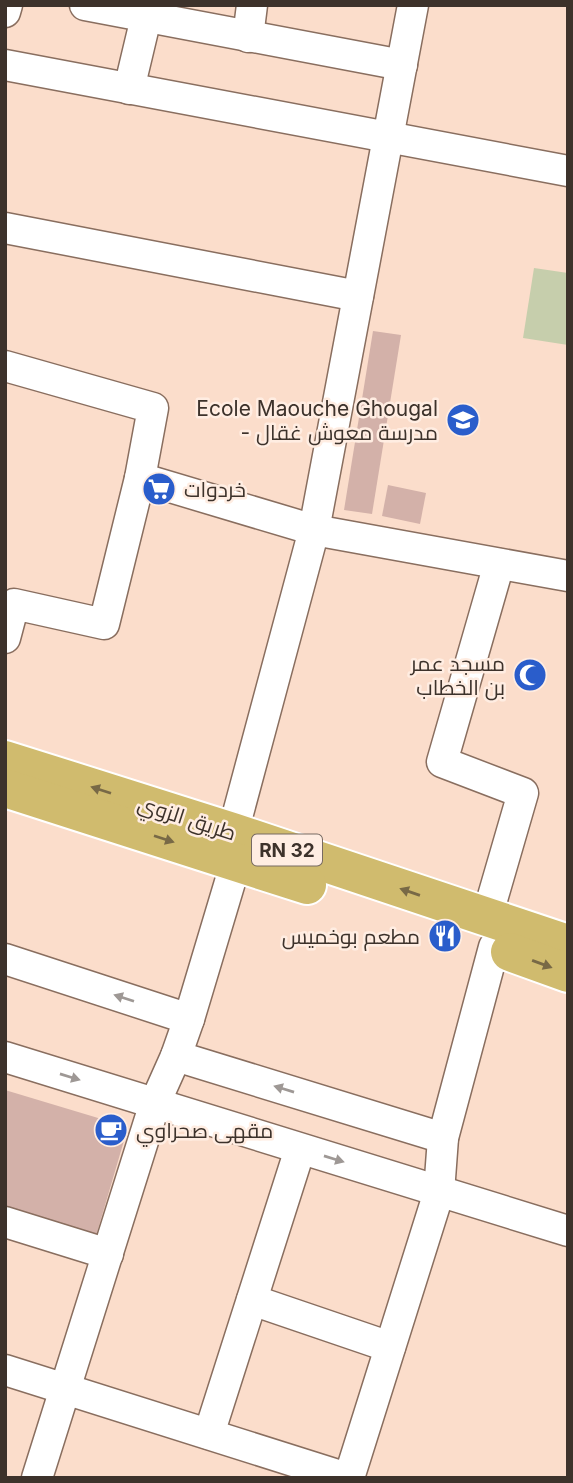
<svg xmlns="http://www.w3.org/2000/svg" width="573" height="1483" font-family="Inter,Cairo,sans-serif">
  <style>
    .green { fill: #c6ceac }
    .building { fill: #d3b1a9 }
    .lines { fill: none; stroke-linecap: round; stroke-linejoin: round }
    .street-casing { stroke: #896e5f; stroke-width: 33 }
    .primary-casing { stroke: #fff; stroke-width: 42 }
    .street { stroke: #fff; stroke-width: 30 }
    .primary { stroke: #d0bb6e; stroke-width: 38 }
    .oneway { fill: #786946 }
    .oneway2 { fill: #9e9895 }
    .labels { text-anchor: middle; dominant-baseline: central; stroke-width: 5; stroke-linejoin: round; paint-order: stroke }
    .shield { fill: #ffede2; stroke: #776a62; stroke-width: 2 }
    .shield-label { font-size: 19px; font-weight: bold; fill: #3d322b }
    .poi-label { font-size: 21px; fill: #3d322b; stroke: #ffede2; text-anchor: end }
    .street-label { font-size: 21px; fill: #3d322b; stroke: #ffede2 }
  </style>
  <rect width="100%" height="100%" fill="#fbddcb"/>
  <!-- green -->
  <path class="green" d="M534,268l34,5v72l-45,-7z"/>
  <!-- building -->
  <g class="building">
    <path d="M373,331l28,4 -29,179 -28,-4z"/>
    <path d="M388,485l38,8 -6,31 -38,-8z"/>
    <path d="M5,1090l123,37 -32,109 -91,-28z"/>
  </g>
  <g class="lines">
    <defs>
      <g id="street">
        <path d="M85,5l317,60"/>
        <path d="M5,12l2,-7"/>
        <path d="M248,37l4,-32"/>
        <path d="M5,65l563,106"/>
        <path d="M129,89l20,-84"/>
        <path d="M5,228l353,68"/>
        <path d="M5,366l148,42 -13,70 -36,146 -90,-20 -9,34"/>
        <path d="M140,478l174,52 254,46"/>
        <path d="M487,917l36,-124 -81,-31 57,-198"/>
        <path d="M5,959l184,60"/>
        <path d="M176,1056l267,82"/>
        <path d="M5,1057l563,174"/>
        <path d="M5,1222l103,32"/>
        <path d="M252,1300l138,47"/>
        <path d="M5,1370l342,108"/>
        <path d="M209,1434l91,-285"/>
        <path d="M37,1478l118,-375 21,-47 13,-37 47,-157 -3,-30 81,-302 99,-525"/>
        <path d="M349,1478l90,-286 4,-54 51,-191"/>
      </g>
      <g id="primary">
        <path d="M5,760l228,72 335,112"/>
        <path d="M5,788l302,97"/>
        <path d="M510,952l58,21"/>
      </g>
    </defs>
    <!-- street casing -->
    <use href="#street" class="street-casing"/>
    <!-- primary casing -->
    <use href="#primary" class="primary-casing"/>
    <!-- street -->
    <use href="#street" class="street"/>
    <!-- primary -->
    <use href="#primary" class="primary"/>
  </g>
  <!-- one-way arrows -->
  <defs><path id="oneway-solid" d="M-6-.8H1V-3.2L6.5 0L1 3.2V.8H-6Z" transform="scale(1.75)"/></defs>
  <g class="oneway">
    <use href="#oneway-solid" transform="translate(101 790) rotate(-162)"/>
    <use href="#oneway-solid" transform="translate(164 839) rotate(18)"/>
    <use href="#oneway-solid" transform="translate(410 892) rotate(-161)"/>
    <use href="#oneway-solid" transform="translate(542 964) rotate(20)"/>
  </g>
  <g class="oneway2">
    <use href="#oneway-solid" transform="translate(124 998) rotate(-162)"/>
    <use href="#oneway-solid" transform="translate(70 1077) rotate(17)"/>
    <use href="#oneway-solid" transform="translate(284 1089) rotate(-163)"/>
    <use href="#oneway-solid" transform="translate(334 1159) rotate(17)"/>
  </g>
  <!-- icons -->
  <defs>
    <symbol id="school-disc" viewBox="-11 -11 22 22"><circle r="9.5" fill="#2a5dcb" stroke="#ffede2"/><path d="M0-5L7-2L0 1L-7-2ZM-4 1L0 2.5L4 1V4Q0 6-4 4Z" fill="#fff"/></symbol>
    <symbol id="supermarket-disc" viewBox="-11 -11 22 22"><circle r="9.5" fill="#2a5dcb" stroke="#ffede2"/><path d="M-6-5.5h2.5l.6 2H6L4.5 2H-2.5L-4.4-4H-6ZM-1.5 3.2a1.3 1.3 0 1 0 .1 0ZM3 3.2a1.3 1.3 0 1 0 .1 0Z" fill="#fff"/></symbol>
    <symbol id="mosque-disc" viewBox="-11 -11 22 22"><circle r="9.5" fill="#2a5dcb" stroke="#ffede2"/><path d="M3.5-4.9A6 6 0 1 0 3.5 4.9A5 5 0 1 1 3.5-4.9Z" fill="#fff"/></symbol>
    <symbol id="restaurant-disc" viewBox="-11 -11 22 22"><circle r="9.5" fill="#2a5dcb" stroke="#ffede2"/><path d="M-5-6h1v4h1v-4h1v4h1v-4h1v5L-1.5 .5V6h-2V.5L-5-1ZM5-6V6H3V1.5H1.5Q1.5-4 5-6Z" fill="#fff"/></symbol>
    <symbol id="cafe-disc" viewBox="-11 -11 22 22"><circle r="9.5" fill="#2a5dcb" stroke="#ffede2"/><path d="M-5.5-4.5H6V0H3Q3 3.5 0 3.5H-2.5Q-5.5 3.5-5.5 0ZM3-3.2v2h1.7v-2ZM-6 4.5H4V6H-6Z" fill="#fff"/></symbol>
  </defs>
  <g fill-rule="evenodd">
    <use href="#school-disc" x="444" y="401" width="38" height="38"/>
    <use href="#supermarket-disc" x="140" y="470" width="38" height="38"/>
    <use href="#mosque-disc" x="511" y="656" width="38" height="38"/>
    <use href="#restaurant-disc" x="426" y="917" width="38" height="38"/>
    <use href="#cafe-disc" x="92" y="1111" width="38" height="38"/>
  </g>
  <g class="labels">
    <!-- shield labels -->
    <rect class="shield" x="252" y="834.5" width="70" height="31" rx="5"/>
    <g class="shield-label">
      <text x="287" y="850">RN 32</text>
    </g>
    <!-- poi labels -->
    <g class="poi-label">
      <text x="438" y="408">Ecole Maouche Ghougal<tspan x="438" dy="24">- مدرسة معوش غقال</tspan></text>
      <text x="184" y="489" text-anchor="start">خردوات</text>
      <text x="505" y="663">مسجد عمر<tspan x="505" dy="24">بن الخطاب</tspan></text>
      <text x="420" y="936">مطعم بوخميس</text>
      <text x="136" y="1130" text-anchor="start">مقهى صحراوي</text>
    </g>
    <!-- street labels -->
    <g class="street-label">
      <text transform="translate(187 818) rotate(18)">طريق الزوي</text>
    </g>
  </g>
  <!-- border -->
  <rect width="573" height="1483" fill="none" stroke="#3d322b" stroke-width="14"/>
</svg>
